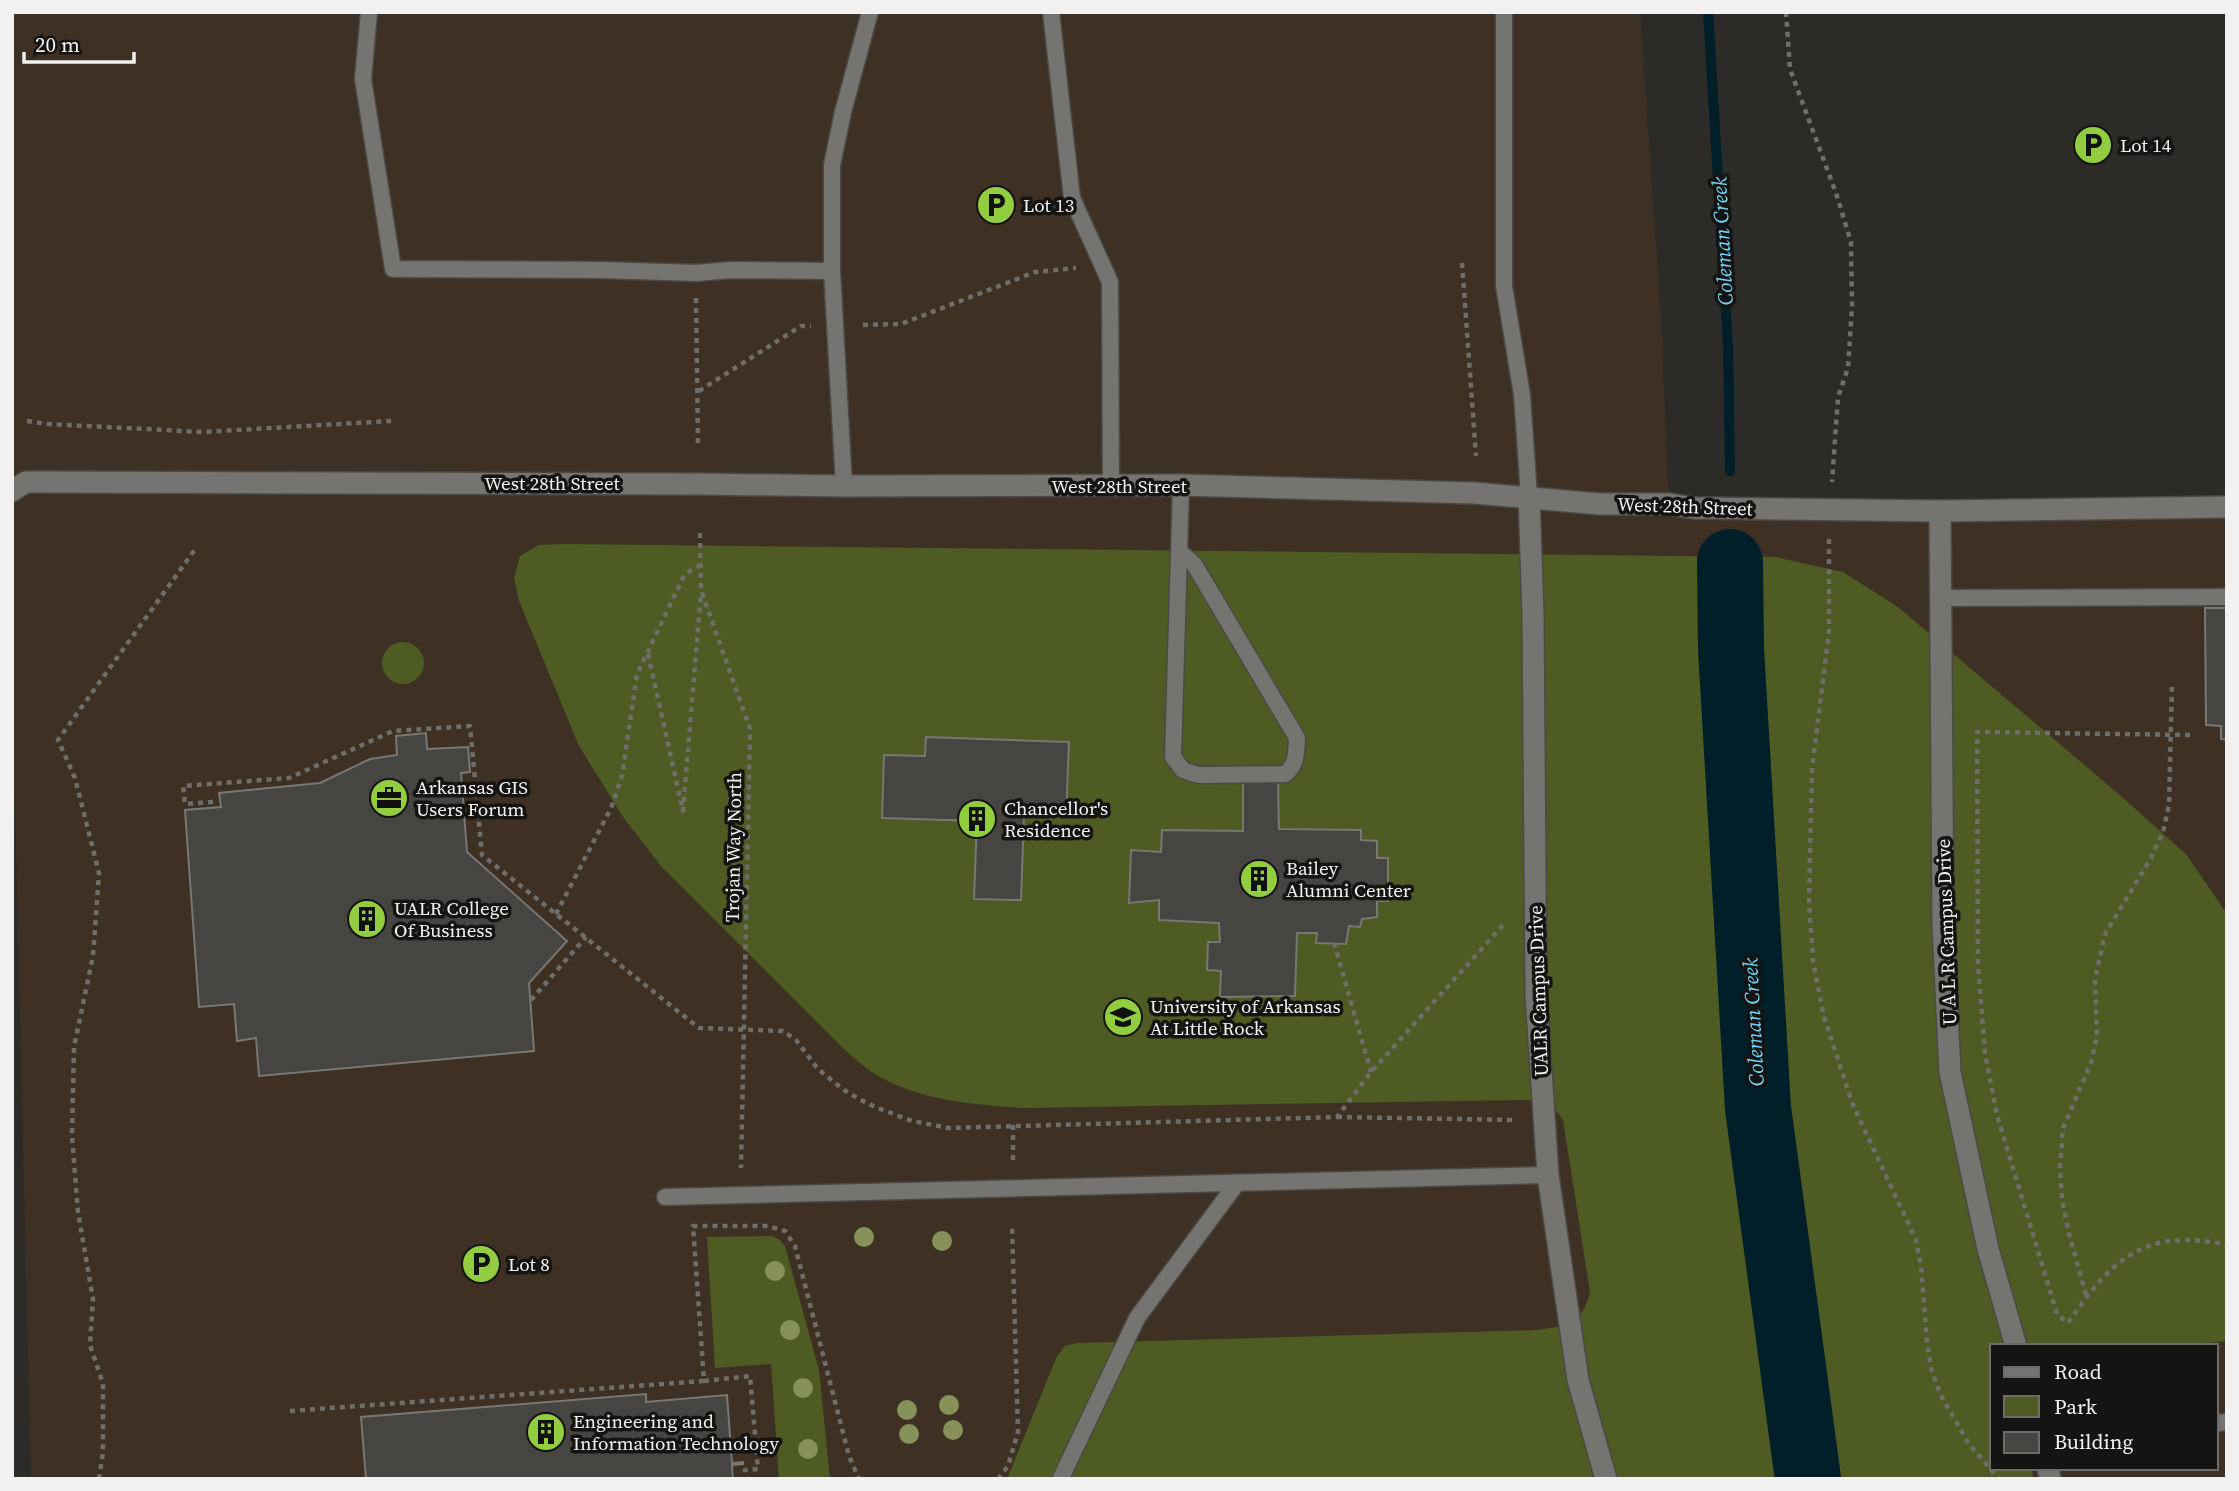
<svg xmlns="http://www.w3.org/2000/svg" width="2239" height="1491" font-family="'Source Serif 4',serif">
  <style>
    .education { fill: #3e3023; fill-rule: evenodd }
    .green { fill: #4e5b22 }
    .lines { fill: none; stroke-linecap: round; stroke-linejoin: round }
    .stream { stroke: #011f29; stroke-width: 10 }
    .river { stroke: #011f29; stroke-width: 66 }
    .building { fill: #464542; stroke: #797773; stroke-width: 2 }
    .lane-casing { stroke: #4a4946; stroke-width: 19 }
    .street-casing { stroke: #4a4946; stroke-width: 24 }
    .secondary-casing { stroke: #4a4946; stroke-width: 24 }
    .path { stroke: #6f6e6b; stroke-width: 4.5; stroke-dasharray: 5 5; stroke-linecap: butt }
    .lane { stroke: #767471; stroke-width: 16 }
    .street { stroke: #767471; stroke-width: 21 }
    .secondary { stroke: #767471; stroke-width: 21 }
    .tree { fill: #86925a }
    .labels { text-anchor: middle; dominant-baseline: central; stroke-width: 7; stroke-linejoin: round; paint-order: stroke }
    .poi-label { font-size: 19px; fill: #f2f1ef; stroke: #151413; text-anchor: start }
    .street-label { font-size: 19px; fill: #f2f1ef; stroke: #151413 }
    .water-label { font-size: 21px; font-style: italic; fill: #72d5f7; stroke: #151413 }
  </style>
  <rect width="100%" height="100%" fill="#2d2b28"/>
  <!-- education -->
  <path class="education" d="M12,12h1628l21,305 8,187 558,3v972h-2196l-19,-792zM1992,1346h224v122h-224z"/>
  <!-- green -->
  <g class="green">
    <path d="M564,544l1211,13 68,15 55,35 216,183 72,64 41,60v427l-49,5h-186v122h39l3,11h-1027l50,-123 8,-10 12,-3 461,-13c31,-5 43,-5 52,-38l-27,-172c-10,-17 -20,-18 -39,-20l-503,8c-51,-4 -101,-7 -146,-34 -12,-7 -23,-18 -33,-27l-181,-181 -38,-49 -44,-71 -60,-145 -5,-23 6,-22 19,-11z"/>
    <circle cx="403" cy="663" r="21"/>
    <path d="M772,1236l7,3 6,7 34,124 11,109h-51l-8,-115 -56,4 -8,-131z"/>
  </g>
  <g class="lines">
    <!-- stream -->
    <path class="stream" d="M1708,12l20,334 2,125"/>
    <!-- river -->
    <path class="river" d="M1730,562l1,87 27,459 50,371"/>
  </g>
  <!-- building -->
  <g class="building">
    <path d="M2205,608h22v132l-6,-1v-13l-15,-1z"/>
    <path d="M426,733l1,16 41,-2 2,25 -9,1 6,79 100,89 -38,42 5,68 -275,25 -3,-38 -19,3 -3,-37 -35,3 -14,-197 36,-3 -2,-14 101,-10 50,-24 27,-4 -1,-19z"/>
    <path d="M926,737l143,5 -3,74h-42l-3,84 -47,-1 3,-78 -95,-3 2,-63 41,1z"/>
    <path d="M1243,779l35,1 1,49 82,1v10l16,1v17h11v43h-11v16l-15,2 -2,8 -11,-1 -3,18 -30,-1 1,-10h-20l-2,63 -75,1 1,-26 -14,-1 1,-28h12l-1,-19 -60,-3v-20l-30,3 2,-53 30,2 1,-22 81,1z"/>
    <path d="M646,1394v8l81,-7 5,68 11,-1v2l-11,1 1,14h-367l-5,-62z"/>
  </g>
  <g class="lines">
    <defs>
      <g id="lane">
        <path d="M369,12l-6,67 30,190 208,1 95,3 35,-3 101,1"/>
        <path d="M1051,12l21,186 38,84 1,203"/>
        <path d="M1504,12v274l18,109 7,101"/>
        <path d="M844,486l-12,-215v-106l11,-53 27,-100"/>
        <path d="M1180,552l14,12 103,174c-1,15 0,27 -12,36l-87,1 -15,-5 -10,-13 8,-272"/>
        <path d="M1941,598l286,-1"/>
        <path d="M665,1197l883,-22"/>
        <path d="M2216,1423l11,-1"/>
        <path d="M1061,1478l76,-160 100,-135"/>
      </g>
      <g id="street">
        <path d="M1529,496l4,118 3,381 12,180 30,205 28,99"/>
        <path d="M1940,511l3,416 7,145 38,177 28,97"/>
        <path d="M2048,1468l2,11"/>
      </g>
      <path id="secondary" d="M12,491l14,-9h17l656,2 145,2 337,-1 293,8 126,11h69l25,4 246,3 287,-4"/>
    </defs>
    <!-- lane casing -->
    <use href="#lane" class="lane-casing"/>
    <!-- street casing -->
    <use href="#street" class="street-casing"/>
    <!-- secondary casing -->
    <use href="#secondary" class="secondary-casing"/>
    <!-- path -->
    <g class="path">
      <path d="M1786,12l4,57 46,124 15,49 1,64 -4,62 -10,29 -6,85"/>
      <path d="M1462,263l14,193"/>
      <path d="M696,298l2,147"/>
      <path d="M863,325l38,-1 134,-52 41,-4"/>
      <path d="M699,391l102,-65h10"/>
      <path d="M27,421l21,3 155,8 188,-11"/>
      <path d="M700,533l1,57 49,139 -9,439"/>
      <path d="M1829,539v93l-17,136 -3,133 4,60 11,56 29,88 63,135 5,26 6,75 4,27 9,26 29,50 30,35"/>
      <path d="M648,654l35,157 18,-219"/>
      <path d="M2190,735l-213,-3 1,233 7,88 12,62 60,199 11,9c44,-64 77,-96 159,-78"/>
      <path d="M213,802l-28,2 -2,-18 106,-8 104,-47 77,-5 12,129 217,173 84,3 13,9 22,29 26,21 15,9 16,8 37,14 37,7 388,-11 34,-45 133,-148"/>
      <path d="M556,914l55,-106 11,-32 15,-102 46,-96 7,-7 11,-6"/>
      <path d="M1334,943l37,129"/>
      <path d="M531,1000l55,-63"/>
      <path d="M1337,1117l177,3"/>
      <path d="M1013,1125v39"/>
      <path d="M2086,1295l-17,-61 -7,-34 -2,-32 3,-40 28,-65 6,-27 -2,-56 10,-46 46,-76 12,-26 6,-27 3,-121"/>
      <path d="M704,1381l46,-5 8,93 -13,1 1,9"/>
      <path d="M290,1411l414,-30 -11,-155h75l17,5 10,15 54,210 10,23"/>
      <path d="M99,1479l4,-27v-68l-13,-39 3,-46 -15,-87 -6,-76 2,-89 19,-91 6,-83 -24,-95 -17,-38 138,-192"/>
      <path d="M998,1479l10,-13 10,-34 -6,-206"/>
    </g>
    <!-- lane -->
    <use href="#lane" class="lane"/>
    <!-- street -->
    <use href="#street" class="street"/>
    <!-- secondary -->
    <use href="#secondary" class="secondary"/>
  </g>
  <!-- trees -->
  <g class="tree">
    <circle cx="864" cy="1237" r="10"/>
    <circle cx="942" cy="1241" r="10"/>
    <circle cx="775" cy="1271" r="10"/>
    <circle cx="790" cy="1330" r="10"/>
    <circle cx="803" cy="1388" r="10"/>
    <circle cx="949" cy="1405" r="10"/>
    <circle cx="907" cy="1410" r="10"/>
    <circle cx="953" cy="1430" r="10"/>
    <circle cx="909" cy="1434" r="10"/>
    <circle cx="808" cy="1449" r="10"/>
  </g>
  <!-- icons -->
  <defs>
    <symbol id="parking-disc" viewBox="-11 -11 22 22"><circle r="9.5" fill="#91cd3f" stroke="#151413"/><path d="M-3.5-5.5H1a3.5 3.5 0 0 1 0 7H-1V5.5H-3.5ZM-1-3.4V-.6H.8a1.4 1.4 0 0 0 0-2.8Z" fill="#111"/></symbol>
    <symbol id="office-disc" viewBox="-11 -11 22 22"><circle r="9.5" fill="#91cd3f" stroke="#151413"/><path d="M-6-3h4V-5.5h4V-3h4V5H-6ZM-1-4.5V-3h2v-1.5ZM-6 0V1H6V0Z" fill="#111"/></symbol>
    <symbol id="building-disc" viewBox="-11 -11 22 22"><circle r="9.5" fill="#91cd3f" stroke="#151413"/><path d="M-4-6H4V6H1V3H-1V6H-4ZM-2.5-4.3h1.7v1.8h-1.7ZM.8-4.3h1.7v1.8H.8ZM-2.5-1h1.7V.8h-1.7ZM.8-1h1.7V.8H.8Z" fill="#111"/></symbol>
    <symbol id="university-disc" viewBox="-11 -11 22 22"><circle r="9.5" fill="#91cd3f" stroke="#151413"/><path d="M0-5L7-2L0 1L-7-2ZM-4 1L0 2.5L4 1V4Q0 6-4 4Z" fill="#111"/></symbol>
  </defs>
  <g fill-rule="evenodd">
    <use href="#parking-disc" x="2071" y="123" width="44" height="44"/>
    <use href="#parking-disc" x="974" y="183" width="44" height="44"/>
    <use href="#office-disc" x="367" y="776" width="44" height="44"/>
    <use href="#building-disc" x="955" y="797" width="44" height="44"/>
    <use href="#building-disc" x="1237" y="857" width="44" height="44"/>
    <use href="#building-disc" x="345" y="897" width="44" height="44"/>
    <use href="#university-disc" x="1101" y="995" width="44" height="44"/>
    <use href="#parking-disc" x="459" y="1242" width="44" height="44"/>
    <use href="#building-disc" x="524" y="1410" width="44" height="44"/>
  </g>
  <g class="labels">
    <!-- poi labels -->
    <g class="poi-label">
      <text x="2120" y="145">Lot 14</text>
      <text x="1023" y="205">Lot 13</text>
      <text x="416" y="787">Arkansas GIS<tspan x="416" dy="22">Users Forum</tspan></text>
      <text x="1004" y="808">Chancellor's<tspan x="1004" dy="22">Residence</tspan></text>
      <text x="1286" y="868">Bailey<tspan x="1286" dy="22">Alumni Center</tspan></text>
      <text x="394" y="908">UALR College<tspan x="394" dy="22">Of Business</tspan></text>
      <text x="1150" y="1006">University of Arkansas<tspan x="1150" dy="22">At Little Rock</tspan></text>
      <text x="508" y="1264">Lot 8</text>
      <text x="573" y="1421">Engineering and<tspan x="573" dy="22">Information Technology</tspan></text>
    </g>
    <!-- street labels -->
    <g class="street-label">
      <text x="552" y="483">West 28th Street</text>
      <text x="1119" y="486">West 28th Street</text>
      <text transform="translate(1685 506) rotate(2)">West 28th Street</text>
      <text transform="translate(733 847) rotate(-89)">Trojan Way North</text>
      <text transform="translate(1946 932) rotate(-92)">U A L R Campus Drive</text>
      <text transform="translate(1538 991) rotate(-92)">UALR Campus Drive</text>
    </g>
    <!-- water labels -->
    <g class="water-label">
      <text transform="translate(1722 241) rotate(-93)">Coleman Creek</text>
      <text transform="translate(1753 1022) rotate(-93)">Coleman Creek</text>
    </g>
  </g>
  <!-- border -->
  <rect width="2239" height="1491" fill="none" stroke="#f2f1ef" stroke-width="28"/>
  <!-- legend -->
  <rect x="1990" y="1344" width="228" height="126" fill="#151413" stroke="#6d6c6b" stroke-width="2"/>
  <rect x="2004" y="1367" width="35" height="10" fill="#767471" stroke="#6d6c6b" stroke-width="2"/>
  <text x="2054" y="1379" font-size="21" fill="#f2f1ef">Road</text>
  <rect x="2004" y="1396" width="35" height="21" fill="#4e5b22" stroke="#6d6c6b" stroke-width="2"/>
  <text x="2054" y="1414" font-size="21" fill="#f2f1ef">Park</text>
  <rect x="2004" y="1432" width="35" height="21" fill="#464542" stroke="#6d6c6b" stroke-width="2"/>
  <text x="2054" y="1449" font-size="21" fill="#f2f1ef">Building</text>
  <!-- scale -->
  <path d="M24 52v10h110v-10" fill="none" stroke="#f2f1ef" stroke-width="3.5"/>
  <text x="35" y="52" font-size="21" fill="#f2f1ef" stroke="#151413" stroke-width="5" paint-order="stroke">20 m</text>
</svg>
